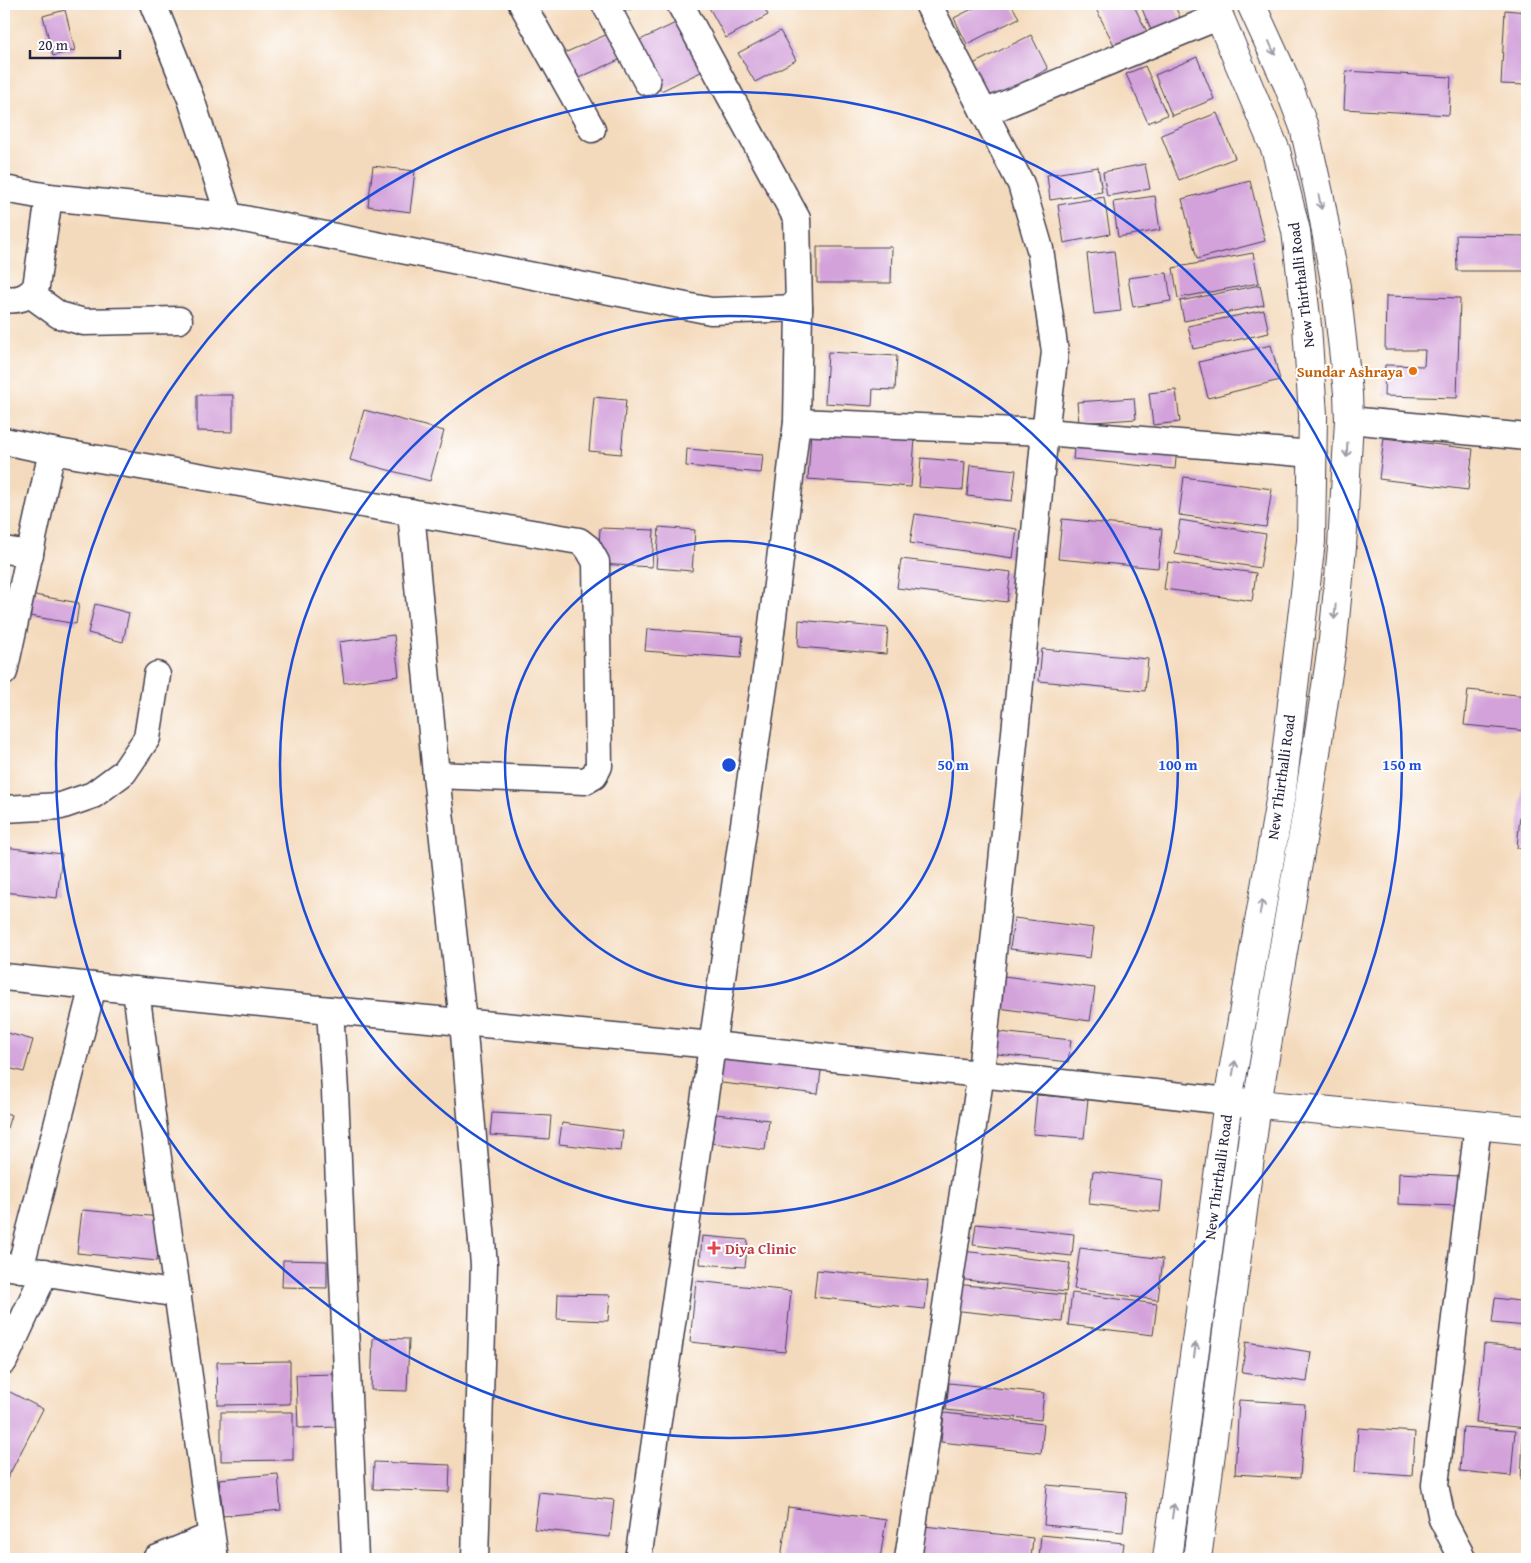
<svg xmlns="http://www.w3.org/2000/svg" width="1531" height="1563" font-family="'Gentium Book Plus',serif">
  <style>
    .building { fill: #d3a2da }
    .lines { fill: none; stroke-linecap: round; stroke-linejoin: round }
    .minor-casing { stroke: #423e4e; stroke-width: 29 }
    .tertiary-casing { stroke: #423e4e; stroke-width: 30 }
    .trunk-casing { stroke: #423e4e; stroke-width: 30 }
    .minor { stroke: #fff; stroke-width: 26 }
    .tertiary { stroke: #fff; stroke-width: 28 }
    .trunk { stroke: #fff; stroke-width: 28 }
    .oneway { stroke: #9c9ca7 }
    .ring { fill: none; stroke: #1d4ed8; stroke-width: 2.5 }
    .food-dot { fill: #e8710a; stroke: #fff; stroke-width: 2 }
    .health-dot { fill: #e0444e; stroke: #fff; stroke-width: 2 }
    .labels { text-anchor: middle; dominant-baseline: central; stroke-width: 4; stroke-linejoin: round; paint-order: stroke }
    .street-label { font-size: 15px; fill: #22223b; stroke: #fff }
    .food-label { font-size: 15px; font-weight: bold; fill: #c56008; stroke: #fff; text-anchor: end }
    .health-label { font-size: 15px; font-weight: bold; fill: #be3a42; stroke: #fff; text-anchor: start }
    .centre { fill: #1d4ed8; stroke: #fff; stroke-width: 2.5 }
    .ring-label { font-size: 15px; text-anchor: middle; font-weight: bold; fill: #1d4ed8; stroke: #fff; stroke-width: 4; stroke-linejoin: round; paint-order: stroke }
  </style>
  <rect width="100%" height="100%" fill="#fff"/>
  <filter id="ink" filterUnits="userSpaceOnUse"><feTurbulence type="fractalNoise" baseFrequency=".02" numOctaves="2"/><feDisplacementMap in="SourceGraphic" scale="10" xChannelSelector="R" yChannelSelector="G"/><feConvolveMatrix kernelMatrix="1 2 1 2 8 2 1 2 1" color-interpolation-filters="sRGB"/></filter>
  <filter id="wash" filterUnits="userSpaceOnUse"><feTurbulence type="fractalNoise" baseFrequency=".0096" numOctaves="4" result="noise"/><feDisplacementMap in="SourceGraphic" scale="20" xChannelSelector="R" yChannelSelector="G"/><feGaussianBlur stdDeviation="1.12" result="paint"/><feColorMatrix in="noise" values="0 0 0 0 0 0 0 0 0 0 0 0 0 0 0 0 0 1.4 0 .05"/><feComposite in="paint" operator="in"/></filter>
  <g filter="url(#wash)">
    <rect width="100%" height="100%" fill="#f4dabc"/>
    <g id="blocks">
      <!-- building -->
      <g class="building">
        <path d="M611,4h33l-28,11z"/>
        <path d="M707,4h55l6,11 -42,23z"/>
        <path d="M982,4h29l8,14 -52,26 -13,-26z"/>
        <path d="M1096,4h37l18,36 -32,15 -25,-50z"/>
        <path d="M1140,4h34l8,18 -29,13z"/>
        <path d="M65,10l10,40 -22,6 -10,-40z"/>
        <path d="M1505,10l22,2v73l-26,-1z"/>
        <path d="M684,19l23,50 -46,22 -23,-50z"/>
        <path d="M617,30l11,26 -54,24 -12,-26z"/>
        <path d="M780,31l16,29 -41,22 -17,-29z"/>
        <path d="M1031,35l17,34 -59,31 -18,-35z"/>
        <path d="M1197,57l17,42 -42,17 -17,-41z"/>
        <path d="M1145,66l22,49 -19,8 -22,-49z"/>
        <path d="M1346,71l105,6 -2,38 -105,-6z"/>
        <path d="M1217,113l18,45 -56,22 -18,-45z"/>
        <path d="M1145,164l5,25 -43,7 -4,-24z"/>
        <path d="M373,166l42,5 -5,41 -42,-6z"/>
        <path d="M1098,167l4,25 -52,8 -3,-25z"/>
        <path d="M1250,181l15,60 -68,18 -15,-60z"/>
        <path d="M1155,196l5,34 -42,7 -5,-35z"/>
        <path d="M1104,197l6,37 -46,9 -6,-38z"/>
        <path d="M1456,235l71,1v35h-70z"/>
        <path d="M817,247h75l-1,36h-74z"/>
        <path d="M1114,251l7,60 -27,3 -7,-60z"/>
        <path d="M1253,253l6,30 -81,15 -5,-30z"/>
        <path d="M1167,273l4,28 -38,6 -5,-29z"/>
        <path d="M1260,285l4,20 -80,16 -4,-20z"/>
        <path d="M1386,296l74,2 -3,100 -73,-2 1,-31 39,1 1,-16h-40z"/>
        <path d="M1264,310l5,23 -76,16 -5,-23z"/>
        <path d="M1271,345l9,35 -72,18 -9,-36z"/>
        <path d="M828,352l69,4 -2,34 -22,-1 -1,17 -47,-3z"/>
        <path d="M1176,390l4,32 -27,3 -4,-32z"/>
        <path d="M197,395h36v37l-36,-1z"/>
        <path d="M594,397l32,3 -5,54 -32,-3z"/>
        <path d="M1134,398l2,21 -57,4 -2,-21z"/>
        <path d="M364,410l80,21 -14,50 -80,-21z"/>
        <path d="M811,432l104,7 -4,48 -103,-8z"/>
        <path d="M1384,438l89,11 -5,41 -89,-11z"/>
        <path d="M1075,439l102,9 -2,21 -102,-10z"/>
        <path d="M687,449l76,6 -2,18 -75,-7z"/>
        <path d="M921,458l44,4 -2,28 -44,-3z"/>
        <path d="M970,465l46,5 -4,31 -45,-5z"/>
        <path d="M1184,477l88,12 -6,38 -87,-12z"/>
        <path d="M915,514l102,15 -4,29 -103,-15z"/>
        <path d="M1062,519l100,10 -4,39 -100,-9z"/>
        <path d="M1180,520l86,14 -6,34 -85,-14z"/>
        <path d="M659,527l36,3 -3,41 -36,-3z"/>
        <path d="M600,528l54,2 -2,37 -54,-3z"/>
        <path d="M901,559l110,13 -4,30 -110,-14z"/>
        <path d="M1168,562l88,11 -4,28 -88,-12z"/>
        <path d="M34,595l45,8 -3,21 -46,-8z"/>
        <path d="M95,604l34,9 -6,29 -35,-9z"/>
        <path d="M799,620l89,8 -2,26 -88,-7z"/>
        <path d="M647,629l96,7 -2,22 -96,-7z"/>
        <path d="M394,635l5,41 -55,7 -5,-41z"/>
        <path d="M1042,649l106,10 -3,32 -106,-10z"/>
        <path d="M1468,690l59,6v35l-63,-6z"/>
        <path d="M1526,753h1v96l-10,-1z"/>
        <path d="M4,847l58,7 -5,44 -53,-6z"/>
        <path d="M1014,918l80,10 -4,30 -80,-9z"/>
        <path d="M1004,976l91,12 -5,33 -91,-13z"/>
        <path d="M991,1031l80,9 -3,22 -79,-9z"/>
        <path d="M4,1032l29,8 -9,32 -20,-5z"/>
        <path d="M717,1051l105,12 -4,31 -105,-12z"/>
        <path d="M1037,1095l51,4 -4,39 -51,-4z"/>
        <path d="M4,1112l7,3 -7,23z"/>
        <path d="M492,1113l59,3 -2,23 -59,-4z"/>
        <path d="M716,1114l53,6 -4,30 -53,-7z"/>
        <path d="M562,1123l61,8 -2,20 -62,-7z"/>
        <path d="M1093,1171l70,9 -3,32 -71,-8z"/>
        <path d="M1399,1173l61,3 -1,30 -61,-2z"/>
        <path d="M82,1210l79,7 -4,44 -80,-8z"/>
        <path d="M976,1224l98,10 -2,22 -99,-11z"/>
        <path d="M702,1236l46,4 -3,27 -45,-3z"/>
        <path d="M1080,1248l83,11 -5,41 -84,-11z"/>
        <path d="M962,1251l108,12 -4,29 -108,-13z"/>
        <path d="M283,1260l44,1v27l-45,-1z"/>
        <path d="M817,1270l111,11 -3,28 -111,-12z"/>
        <path d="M696,1281l95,10 -6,61 -95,-10z"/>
        <path d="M955,1284l110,11 -3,27 -110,-12z"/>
        <path d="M1072,1293l85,11 -4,31 -85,-10z"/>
        <path d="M558,1294l52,1 -2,26 -51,-2z"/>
        <path d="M1495,1298l32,4v24l-35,-3z"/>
        <path d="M373,1338l36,1 -2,52 -36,-1z"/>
        <path d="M1246,1342l65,10 -4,30 -65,-9z"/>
        <path d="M1484,1344l43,4v80l-51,-5z"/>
        <path d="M290,1361v43l-72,1 -1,-43z"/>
        <path d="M337,1374l2,53 -41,1 -2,-53z"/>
        <path d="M949,1383l95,10 -3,27 -95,-10z"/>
        <path d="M8,1391l35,18 -39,76v-87z"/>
        <path d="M1239,1400l66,4 -5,74 -65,-4z"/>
        <path d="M221,1412h72v48l-72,1z"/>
        <path d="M944,1413l100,11 -3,29 -100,-11z"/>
        <path d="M1463,1427l52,4 -4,45 -51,-5z"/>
        <path d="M1358,1428l57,4 -3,44 -57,-4z"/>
        <path d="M1523,1438h4v42h-6z"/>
        <path d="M374,1462l76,3 -1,27 -76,-3z"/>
        <path d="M278,1474l3,36 -58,6 -4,-37z"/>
        <path d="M1047,1485l80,7 -4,40 -79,-7z"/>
        <path d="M539,1492l75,8 -4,37 -76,-8z"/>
        <path d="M788,1507l98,13 -6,39h-99z"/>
        <path d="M924,1526l109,12 -2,21h-110z"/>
        <path d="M1041,1535l83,8 -2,16h-83z"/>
        <path d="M1226,1555l44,3v1h-44z"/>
      </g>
    </g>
  </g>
  <g filter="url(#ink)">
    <use href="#blocks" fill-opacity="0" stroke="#423e4e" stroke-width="1"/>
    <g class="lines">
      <defs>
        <g id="minor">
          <path d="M153,4l38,95 38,117"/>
          <path d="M522,4l70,125"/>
          <path d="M605,4l42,78"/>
          <path d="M984,113l236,-97"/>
          <path d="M4,189l45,8 180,19 482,95 88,-3"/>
          <path d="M30,294l29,21 25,7 95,-2"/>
          <path d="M4,299c14,2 23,-1 32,-12l13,-90"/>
          <path d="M1349,420l178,17"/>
          <path d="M797,422l248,10 268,22"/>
          <path d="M4,441l48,10 527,90 9,7 8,14 3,204 -5,10 -9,5 -149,-6"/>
          <path d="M411,512l25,263 27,247 21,243 -9,294"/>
          <path d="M4,550l26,4"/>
          <path d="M4,672l48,-221"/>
          <path d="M4,809l57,-3 32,-11 31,-23 23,-34 10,-63"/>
          <path d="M4,977l326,33 383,35 515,56"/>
          <path d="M136,990l16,126 63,443"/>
          <path d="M330,1010l5,81 20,468"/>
          <path d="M4,1266l174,28"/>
          <path d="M20,1269l73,-283"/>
          <path d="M4,1361l41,-89"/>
          <path d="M156,1559l55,-23"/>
          <path d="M638,1559l129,-894 30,-243 2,-114 -2,-89 -117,-215"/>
          <path d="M908,1559l73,-486 64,-641 10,-80 -15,-103 -19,-65 -93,-180"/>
          <path d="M1463,1559l-21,-40 -7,-34 43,-360"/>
        </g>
        <path id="tertiary" d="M1228,1101l299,29"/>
        <g id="trunk">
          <path d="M1167,1559l61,-458 54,-312 29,-248 2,-126 -6,-89 -11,-95 -20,-80 -62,-147"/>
          <path d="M1197,1559l60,-455 52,-305 24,-159 9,-93 7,-127 -1,-27 -12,-106 -16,-89 -16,-71 -16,-42 -37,-81"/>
        </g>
      </defs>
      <!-- minor casing -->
      <use href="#minor" class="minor-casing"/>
      <!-- tertiary casing -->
      <use href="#tertiary" class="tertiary-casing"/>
      <!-- trunk casing -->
      <use href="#trunk" class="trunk-casing"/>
      <!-- minor -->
      <use href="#minor" class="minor"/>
      <!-- tertiary -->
      <use href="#tertiary" class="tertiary"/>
      <!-- trunk -->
      <use href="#trunk" class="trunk"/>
    </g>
    <!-- one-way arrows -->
    <defs><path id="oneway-shaft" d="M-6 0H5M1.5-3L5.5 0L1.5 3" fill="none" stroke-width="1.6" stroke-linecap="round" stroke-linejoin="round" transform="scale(1.25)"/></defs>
    <g class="oneway">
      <use href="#oneway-shaft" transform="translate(1272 48) rotate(66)"/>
      <use href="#oneway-shaft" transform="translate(1320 202) rotate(79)"/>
      <use href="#oneway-shaft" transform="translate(1347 450) rotate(93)"/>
      <use href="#oneway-shaft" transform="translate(1335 612) rotate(95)"/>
      <use href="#oneway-shaft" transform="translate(1261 907) rotate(-80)"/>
      <use href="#oneway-shaft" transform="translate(1234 1068) rotate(-80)"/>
      <use href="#oneway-shaft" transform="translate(1195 1350) rotate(-82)"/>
      <use href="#oneway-shaft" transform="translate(1173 1511) rotate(-82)"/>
    </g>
  </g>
  <!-- distance rings -->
  <g class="ring">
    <circle cx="729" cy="765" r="224"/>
    <circle cx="729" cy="765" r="449"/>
    <circle cx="729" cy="765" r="673"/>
  </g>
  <!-- markers -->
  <circle class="food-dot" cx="1413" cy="371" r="5"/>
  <path class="health-dot" d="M711.5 1240.5h5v5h5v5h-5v5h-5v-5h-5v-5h5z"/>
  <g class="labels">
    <!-- street labels -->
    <g class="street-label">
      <text transform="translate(1301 285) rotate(-97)">New Thirthalli Road</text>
      <text transform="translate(1281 777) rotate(-82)">New Thirthalli Road</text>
      <text transform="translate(1218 1177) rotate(-82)">New Thirthalli Road</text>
    </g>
    <!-- food labels -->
    <g class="food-label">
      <text x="1403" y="371">Sundar Ashraya</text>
    </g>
    <!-- health labels -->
    <g class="health-label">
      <text x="725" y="1248">Diya Clinic</text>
    </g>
  </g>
  <circle cx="729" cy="765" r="8" class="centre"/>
  <g class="ring-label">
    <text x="953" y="770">50 m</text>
    <text x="1178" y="770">100 m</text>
    <text x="1402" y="770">150 m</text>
  </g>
  <!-- margin -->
  <rect width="1531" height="1563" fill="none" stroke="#fff" stroke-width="20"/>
  <!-- scale -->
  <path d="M30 50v8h90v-8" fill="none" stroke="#22223b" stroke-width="2.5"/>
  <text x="38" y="50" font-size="15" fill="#22223b" stroke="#ffffff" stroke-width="4" paint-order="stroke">20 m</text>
</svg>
